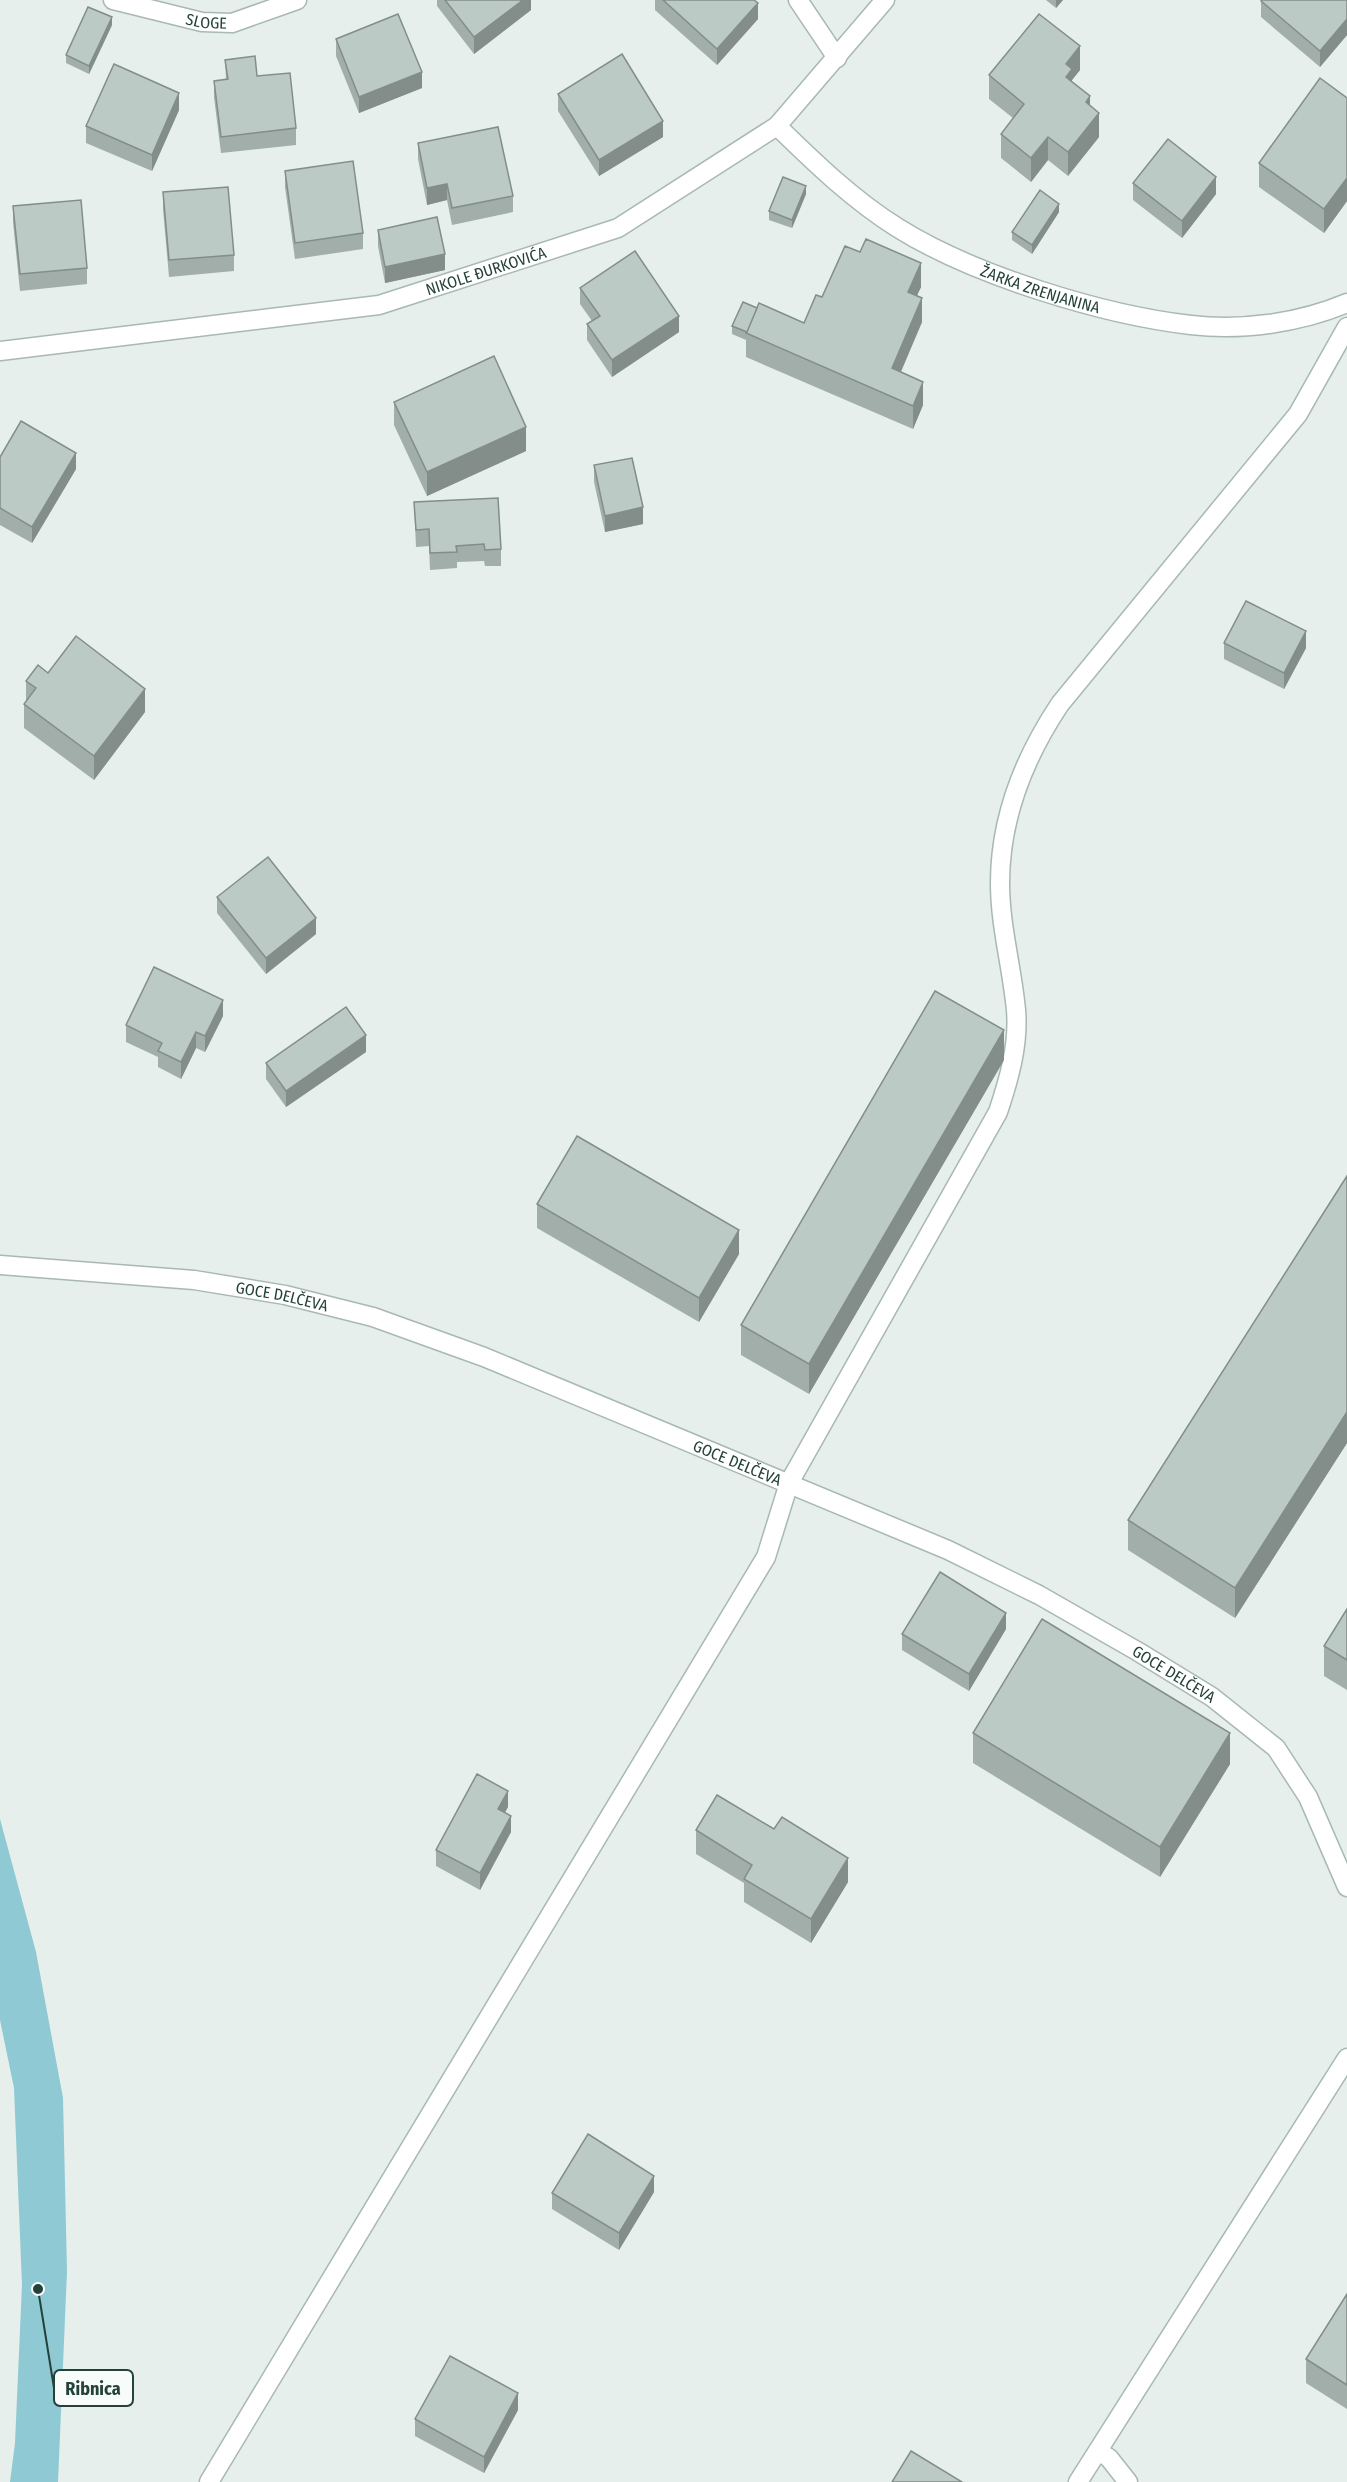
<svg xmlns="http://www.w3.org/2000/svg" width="1347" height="2482" font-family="'Fira Sans Condensed',sans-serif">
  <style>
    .water { fill: #8ec9d4 }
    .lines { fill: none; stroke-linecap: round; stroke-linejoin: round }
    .service-casing { stroke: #a8b8b2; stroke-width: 21 }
    .minor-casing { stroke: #a8b8b2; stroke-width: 21 }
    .service { stroke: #fff; stroke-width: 18 }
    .minor { stroke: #fff; stroke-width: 18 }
    .wall { fill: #a1aea9 }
    .shaded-wall { fill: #838d89 }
    .building { fill: #bbcac4; stroke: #838d89; stroke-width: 1.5 }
    .labels { text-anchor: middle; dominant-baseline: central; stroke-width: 6; stroke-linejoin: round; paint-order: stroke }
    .street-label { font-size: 16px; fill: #24423a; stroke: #f7fbf9 }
    .leader { fill: none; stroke: #24423a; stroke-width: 2 }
    .callout-dot { fill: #24423a; stroke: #f7fbf9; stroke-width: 2 }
    .callout { fill: #f7fbf9; stroke: #24423a; stroke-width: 2 }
    .callout-label { font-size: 18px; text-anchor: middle; font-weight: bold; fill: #24423a }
  </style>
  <rect width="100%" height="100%" fill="#e6efeb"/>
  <!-- water -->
  <path class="water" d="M0,1819l36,133 27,146 4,173 -9,211h-48l5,-39 7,-158 -8,-197 -14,-68z"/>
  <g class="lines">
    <defs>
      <g id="service">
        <path d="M1098,2451l11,7 19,24"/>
        <path d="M209,2482l557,-925 23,-74"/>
        <path d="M1078,2482l269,-424"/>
      </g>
      <g id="minor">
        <path id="s1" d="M113,0l89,22 30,1 65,-23"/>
        <path d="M798,0l39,58"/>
        <path id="s2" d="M777,126c38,37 76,74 121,102 75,47 205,87 293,97 51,6 109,-2 156,-22"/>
        <path id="s3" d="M0,351l379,-46 239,-77 159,-102 108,-126"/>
        <path id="s4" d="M0,1265l194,15 91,15 88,22 111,40 464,193 91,45 98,56 75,46 64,51 32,49 39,90"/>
        <path d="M789,1483l209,-371c11,-33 21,-67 18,-102 -4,-43 -16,-84 -16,-127 0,-66 24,-125 60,-179l238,-290 49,-87"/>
      </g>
    </defs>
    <!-- service casing -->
    <use href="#service" class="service-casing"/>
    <!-- minor casing -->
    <use href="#minor" class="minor-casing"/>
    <!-- service -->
    <use href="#service" class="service"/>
    <!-- minor -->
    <use href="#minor" class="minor"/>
  </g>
  <!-- wall -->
  <g class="wall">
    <path d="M437,0h94v10l-57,44 -37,-48z"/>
    <path d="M655,0h99l4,19 -41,46 -62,-55z"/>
    <path d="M1046,0h17l-7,8z"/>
    <path d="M1347,0v35l-27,32 -59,-50v-16z"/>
    <path d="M112,25l-23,49 -23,-11v-8z"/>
    <path d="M336,39l86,49 -63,25 -23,-57z"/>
    <path d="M225,60l32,16 39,52v17l-75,8 -7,-56v-16l12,-1z"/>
    <path d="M1080,70l-8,10v2l18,23 9,32 -31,39 -20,-16 -17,22 -30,-24v-24l12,-16 -24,-19v-24z"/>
    <path d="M558,94l105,43 -64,39 -41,-65z"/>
    <path d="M1347,98v103l-23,32 -65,-46v-24z"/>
    <path d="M179,110l-27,61 -66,-28v-17z"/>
    <path d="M418,143l95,53v16l-61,13 -5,-25 -20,5 -9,-46z"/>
    <path d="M285,171l78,62v16l-68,10 -10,-72z"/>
    <path d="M1133,183l83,11 -34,44 -49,-38z"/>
    <path d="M163,192l71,63v16l-65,6 -6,-68z"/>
    <path d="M806,194l-14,34 -23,-8v-9z"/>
    <path d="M13,206l74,62v16l-67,7 -7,-69z"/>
    <path d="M1059,212l-27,42 -20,-14v-8z"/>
    <path d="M378,230l67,40 -60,13 -7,-37z"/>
    <path d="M921,287l-4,8 5,27 -21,50 22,33 -10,24 -167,-72v-17l-14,-6v-8l25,-18 47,15 18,-26z"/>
    <path d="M580,288l99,44 -67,45 -25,-37v-16l5,-3 -12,-17z"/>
    <path d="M394,402l132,49 -99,45 -33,-71z"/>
    <path d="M0,457l76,12 -44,74 -32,-18z"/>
    <path d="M594,465l49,59 -38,8 -11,-50z"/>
    <path d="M414,502l87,47v17h-16l-1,-5 -27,1v6l-27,2 -1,-24 -13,1z"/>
    <path d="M1224,643l82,5 -22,41 -60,-30z"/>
    <path d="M48,673l97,39 -51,68 -70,-52v-24l2,-2v-21z"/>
    <path d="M217,897l99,37 -50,40 -49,-61z"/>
    <path d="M223,1016l-18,36 -9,-4 -15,31 -23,-12v-10l-32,-15v-17z"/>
    <path d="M366,1052l-80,55 -20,-28v-16z"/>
    <path d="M1004,1060l-195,334 -68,-39v-30z"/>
    <path d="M1347,1176v267l-112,175 -107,-68v-30z"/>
    <path d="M537,1204l202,50 -40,68 -162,-94z"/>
    <path d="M1347,1609v81l-23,-14v-30z"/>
    <path d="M1006,1629l-37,62 -67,-41v-16z"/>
    <path d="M973,1733l257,31 -70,113 -187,-114z"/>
    <path d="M508,1807l-3,5 6,20 -31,58 -44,-24v-16z"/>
    <path d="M696,1830l152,52 -37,61 -67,-41v-19l-48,-29z"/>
    <path d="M654,2192l-35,58 -67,-41v-16z"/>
    <path d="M1347,2294v115l-41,-26v-24z"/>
    <path d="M518,2410l-34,63 -69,-37v-17z"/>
  </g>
  <!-- shaded-wall -->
  <g class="shaded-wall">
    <path d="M523,0h8v10l-57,44v-17z"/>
    <path d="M1056,0h7l-7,8z"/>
    <path d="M758,3v16l-41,46v-16z"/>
    <path d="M112,17v8l-23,49v-8z"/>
    <path d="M1347,19v16l-27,32v-16z"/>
    <path d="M1080,46v24l-8,10v13l-6,8v-37z"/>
    <path d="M422,72v16l-63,25v-16z"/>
    <path d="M179,93v17l-27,61v-16z"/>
    <path d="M1090,96v24l-4,-18z"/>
    <path d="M1099,113v24l-31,39v-24z"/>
    <path d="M663,121v16l-64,39v-16z"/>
    <path d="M1048,137v23l-17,22v-24z"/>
    <path d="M1216,177v17l-34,44v-17z"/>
    <path d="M1347,178v23l-23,32v-24z"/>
    <path d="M447,184v16l-20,5v-17z"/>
    <path d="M806,186v8l-14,34v-8z"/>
    <path d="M1059,204v8l-27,42v-9z"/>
    <path d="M445,254v16l-60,13v-16z"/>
    <path d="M921,263v24l-13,28v-23z"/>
    <path d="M922,298v24l-30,70v-24z"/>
    <path d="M679,316v16l-67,45v-17z"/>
    <path d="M923,382v23l-10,24v-23z"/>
    <path d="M526,427v24l-99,45v-24z"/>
    <path d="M76,453v16l-44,74v-16z"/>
    <path d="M643,507v17l-38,8v-16z"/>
    <path d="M1306,631v17l-22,41v-16z"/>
    <path d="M145,689v23l-51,68v-24z"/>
    <path d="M316,918v16l-50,40v-16z"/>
    <path d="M223,1000v16l-18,36v-16z"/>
    <path d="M1004,1030v30l-195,334v-30z"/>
    <path d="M196,1032v16l-15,31v-17z"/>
    <path d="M366,1035v17l-80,55v-16z"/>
    <path d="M739,1230v24l-40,68v-24z"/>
    <path d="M1347,1412v31l-112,175v-30z"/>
    <path d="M1006,1613v16l-37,62v-17z"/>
    <path d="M1230,1733v31l-70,113v-30z"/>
    <path d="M508,1791v16l-10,18v-16z"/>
    <path d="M511,1816v16l-31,58v-17z"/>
    <path d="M848,1858v24l-37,61v-24z"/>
    <path d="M654,2176v16l-35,58v-17z"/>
    <path d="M518,2393v17l-34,63v-16z"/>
  </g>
  <!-- building -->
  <g class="building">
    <path d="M445,0h78l-49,37z"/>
    <path d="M663,0h91l4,3 -41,46z"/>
    <path d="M1262,0h85v19l-27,32 -59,-50z"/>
    <path d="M88,7l24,10 -23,49 -23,-11z"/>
    <path d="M398,14l24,58 -63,25 -23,-58z"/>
    <path d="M1039,14l41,32 -14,18 6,5 -6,8 24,19 -4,6 13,11 -31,39 -20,-15 -17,21 -30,-24 23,-30 -35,-29z"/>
    <path d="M622,54l41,67 -64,39 -41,-66z"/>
    <path d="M255,56l2,20 33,-3 6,55 -75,9 -7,-56 14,-2 -3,-19z"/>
    <path d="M114,64l65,29 -27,62 -66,-29z"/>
    <path d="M1320,78l27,20v80l-23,31 -65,-46z"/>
    <path d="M498,127l15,69 -61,12 -5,-24 -20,4 -9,-45z"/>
    <path d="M1168,139l48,38 -34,44 -49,-38z"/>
    <path d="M353,161l10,72 -68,10 -10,-72z"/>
    <path d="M783,177l23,9 -14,34 -23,-9z"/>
    <path d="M228,187l6,68 -65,5 -6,-68z"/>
    <path d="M1040,190l19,14 -27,41 -20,-13z"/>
    <path d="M81,200l6,68 -67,6 -7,-68z"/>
    <path d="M437,217l8,37 -60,13 -7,-37z"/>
    <path d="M866,239l55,24 -13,29 14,6 -30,70 31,14 -10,24 -167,-73 13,-30 45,20 12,-28 6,2 23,-51 15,6z"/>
    <path d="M635,251l44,65 -67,44 -25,-36 13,-8 -20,-28z"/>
    <path d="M743,302l14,6 -10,24 -15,-6z"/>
    <path d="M494,356l32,71 -99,45 -33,-70z"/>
    <path d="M21,421l55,32 -44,74 -32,-19v-51z"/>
    <path d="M632,458l11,49 -38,9 -11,-51z"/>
    <path d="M498,498l3,51 -16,1 -1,-6 -28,2 1,6 -27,1 -1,-24 -13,1 -2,-28z"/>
    <path d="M1246,601l60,30 -22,42 -60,-30z"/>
    <path d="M76,636l69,53 -51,67 -70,-52 12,-16 -10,-7 12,-16 10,8z"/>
    <path d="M268,857l48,61 -50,40 -49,-61z"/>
    <path d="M154,967l69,33 -18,36 -9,-4 -15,30 -23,-11 4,-8 -36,-18z"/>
    <path d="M935,991l69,39 -195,334 -68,-39z"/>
    <path d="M346,1007l20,28 -80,56 -20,-28z"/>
    <path d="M577,1136l162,94 -40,68 -162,-94z"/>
    <path d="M1347,1176v236l-112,176 -107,-68z"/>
    <path d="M940,1572l66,41 -37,61 -67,-40z"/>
    <path d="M1347,1609v51l-23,-14z"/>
    <path d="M1042,1619l188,114 -70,114 -187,-114z"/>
    <path d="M477,1774l31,17 -10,18 13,7 -31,57 -44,-23z"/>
    <path d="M717,1795l57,34 8,-12 66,41 -37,61 -67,-40 8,-14 -56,-35z"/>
    <path d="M588,2134l66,42 -35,57 -67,-40z"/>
    <path d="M1347,2294v91l-41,-26z"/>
    <path d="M450,2356l68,37 -34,64 -69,-38z"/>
    <path d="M911,2451l51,31h-70z"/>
  </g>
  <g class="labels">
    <!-- street labels -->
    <g class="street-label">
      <text stroke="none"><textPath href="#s1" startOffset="96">SLOGE</textPath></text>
      <text stroke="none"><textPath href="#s3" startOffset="494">NIKOLE ĐURKOVIĆA</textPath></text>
      <text stroke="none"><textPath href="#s2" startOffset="314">ŽARKA ZRENJANINA</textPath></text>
      <text stroke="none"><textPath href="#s4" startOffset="284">GOCE DELČEVA</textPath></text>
      <text stroke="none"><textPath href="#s4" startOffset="770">GOCE DELČEVA</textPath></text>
      <text stroke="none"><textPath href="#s4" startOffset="1256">GOCE DELČEVA</textPath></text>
    </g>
  </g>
  <!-- callouts -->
  <path class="leader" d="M38 2289L54 2388"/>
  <circle class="callout-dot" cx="38" cy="2289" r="6"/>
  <rect class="callout" x="54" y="2370" width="79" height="36" rx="6"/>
  <g class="callout-label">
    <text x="93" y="2395">Ribnica</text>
  </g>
</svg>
